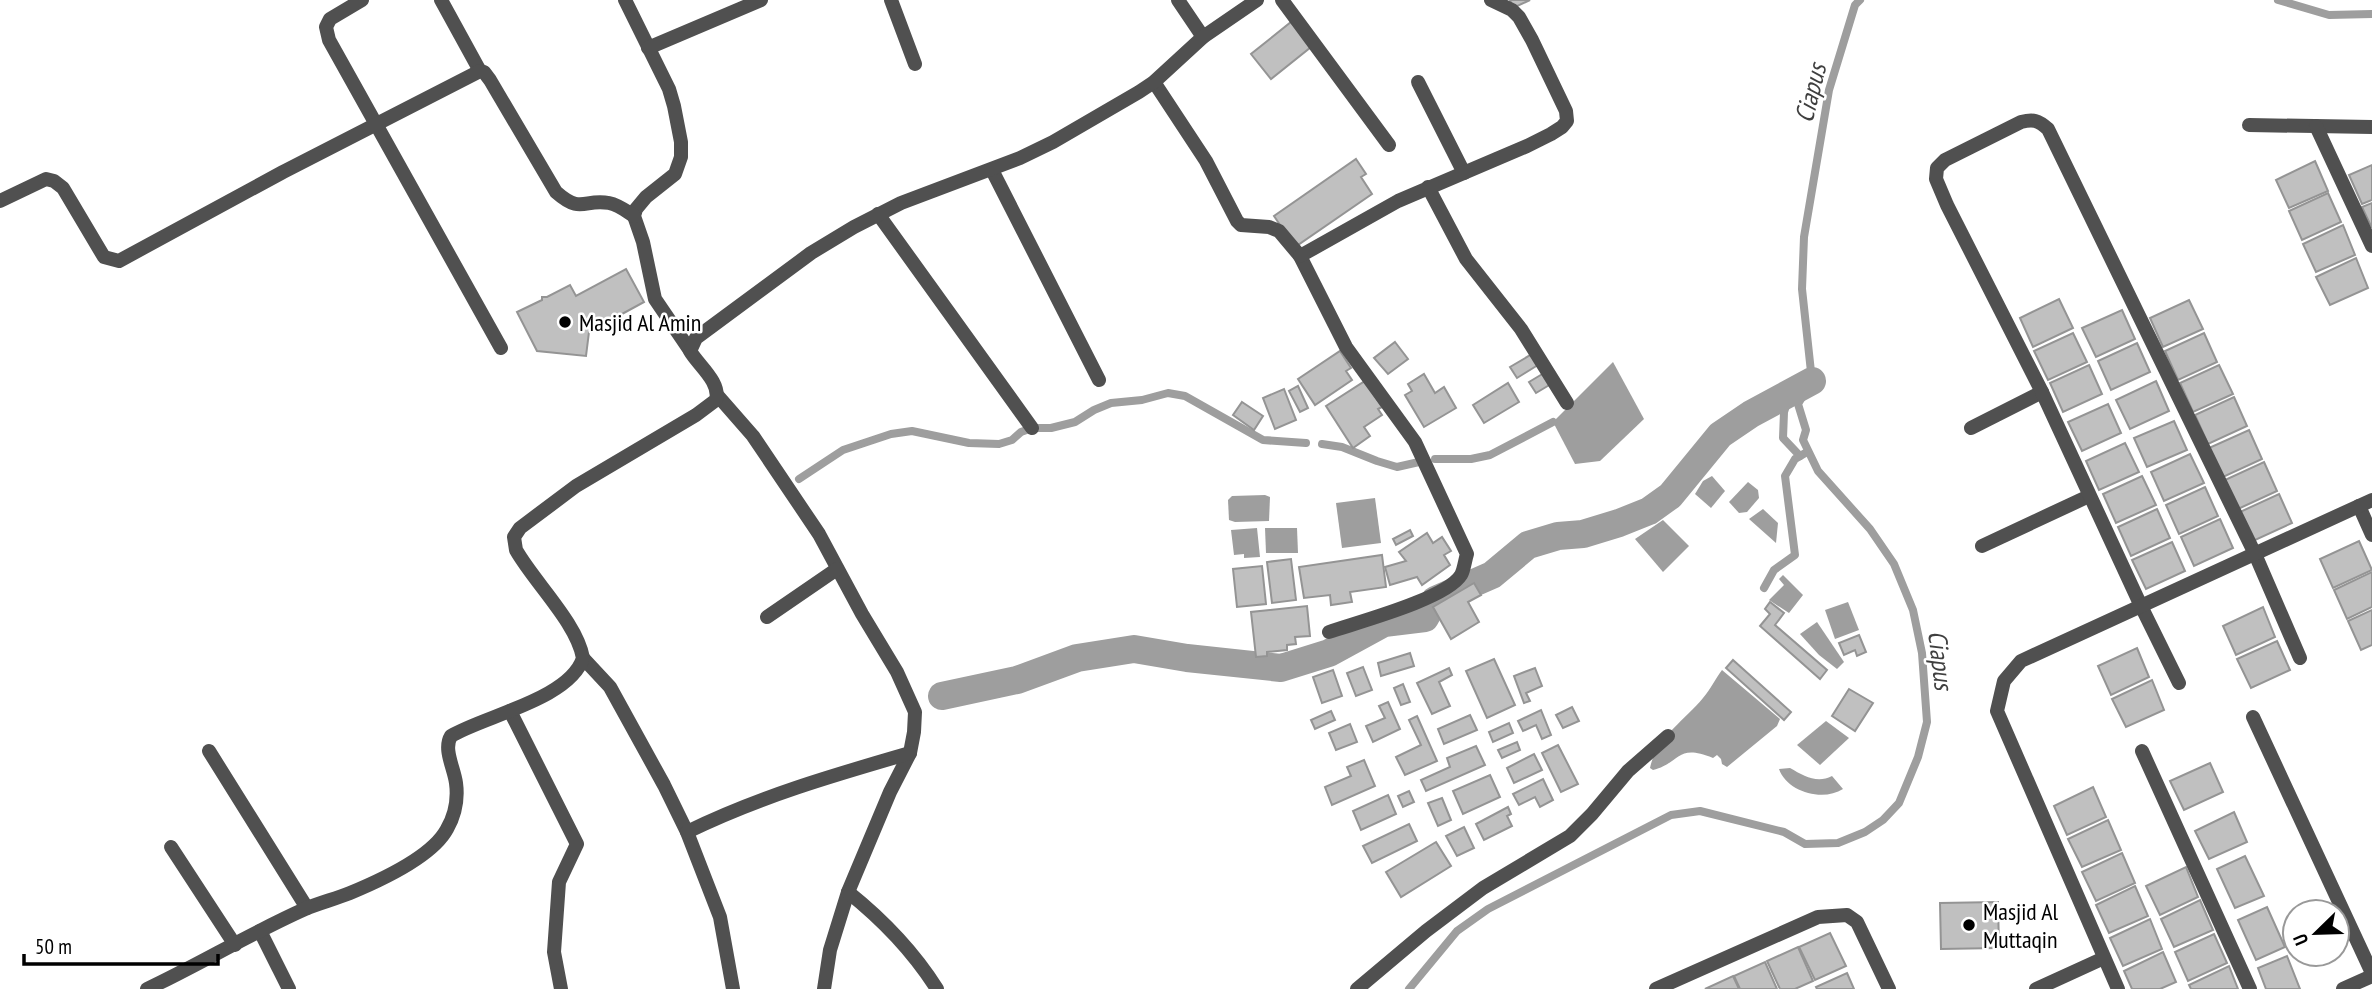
<svg xmlns="http://www.w3.org/2000/svg" width="2372" height="989" font-family="'PT Sans Narrow',sans-serif">
  <style>
    .water { fill: #9e9e9e }
    .lines { fill: none; stroke-linecap: round; stroke-linejoin: round }
    .stream { stroke: #9e9e9e; stroke-width: 8 }
    .canal { stroke: #9e9e9e; stroke-width: 28 }
    .building { fill: #c0c0c0; stroke: #949494; stroke-width: 2 }
    .minor { stroke: #505050; stroke-width: 14 }
    .poi-dot { fill: #000; stroke: #fff; stroke-width: 2.5 }
    .labels { text-anchor: middle; dominant-baseline: central; stroke-width: 5; stroke-linejoin: round; paint-order: stroke }
    .poi-label { font-size: 24px; fill: #000; stroke: #fff; text-anchor: start }
    .water-label { font-size: 26px; font-style: italic; fill: #3f3f3f; stroke: #fff }
  </style>
  <rect width="100%" height="100%" fill="#fff"/>
  <!-- water -->
  <g class="water">
    <path d="M1613,362l31,57 -44,42 -25,3 -22,-42z"/>
    <path d="M1712,476l13,15 -14,17 -16,-14 8,-13z"/>
    <path d="M1748,482l10,8 1,8 -12,14 -8,1 -10,-11z"/>
    <path d="M1265,495l5,2 -1,24 -34,1 -6,-2 -1,-20 4,-4z"/>
    <path d="M1375,498l6,45 -39,5 -6,-45z"/>
    <path d="M1763,509l15,14 -2,20 -27,-24z"/>
    <path d="M1663,520l26,26 -26,26 -28,-33z"/>
    <path d="M1257,528l3,29 -16,1v-4l-10,1 -3,-25z"/>
    <path d="M1265,528h32l1,25h-32z"/>
    <path d="M1783,575l20,20 -14,18 -20,-13 15,-15 -5,-6z"/>
    <path d="M1848,602l11,28 -24,9 -10,-29z"/>
    <path d="M1817,622l27,40 -7,7 -18,-14 -19,-21z"/>
    <path d="M1722,670l58,49 -3,7 -50,41 -5,-3 -1,-5 -4,-4 -4,3c-37,-15 -32,5 -60,12l-3,-2c6,-30 35,-48 53,-70 8,-9 12,-19 19,-28z"/>
    <path d="M1826,721l23,17 -29,27 -23,-20z"/>
    <path d="M1790,768c14,8 27,16 42,8l11,13c-20,13 -56,3 -64,-20z"/>
  </g>
  <g class="lines">
    <!-- stream -->
    <g class="stream">
      <path d="M2278,0l51,15 43,-1"/>
      <path d="M1790,394l-6,18 -1,26 17,18"/>
      <path d="M1322,444l20,3 35,14 20,6 22,-5"/>
      <path d="M1435,459h36l19,-4 63,-33"/>
      <path d="M799,479l44,-29 48,-16 21,-3 57,12 30,1 13,-4 9,-8 11,-4h19l24,-6 19,-12 17,-7 31,-3 26,-7 17,3 78,44 43,3"/>
      <path d="M1764,588l10,-18 21,-15 -10,-79 10,-17 12,-7"/>
      <path d="M1409,989l48,-58 31,-22 183,-94 29,-4 84,21 21,12 33,-1 27,-11 18,-12 16,-17 19,-46 9,-35 -5,-69 -9,-43 -19,-46 -24,-35 -52,-58 -15,-31 3,-10 -8,-26 14,-23 -10,-92 2,-52 25,-147 26,-85 5,-5"/>
    </g>
    <!-- canal -->
    <path class="canal" d="M942,696l75,-16 60,-22 57,-9 53,9 94,10 48,-15 55,-30 41,-5 10,-18 57,-25 36,-30 30,-9 25,-2 36,-11 30,-12 21,-15 50,-61 31,-21 61,-33"/>
  </g>
  <!-- building -->
  <g class="building">
    <path d="M1510,0h20l-17,8z"/>
    <path d="M1291,22l20,25 -40,32 -20,-25z"/>
    <path d="M1356,159l10,15 -5,3 11,17 -77,53 -21,-31z"/>
    <path d="M2315,161l13,30 -39,17 -13,-28z"/>
    <path d="M2372,165v35l-10,4 -13,-29z"/>
    <path d="M2328,193l13,29 -39,18 -13,-29z"/>
    <path d="M2372,203v25l-10,-21z"/>
    <path d="M2343,225l12,30 -39,17 -13,-28z"/>
    <path d="M2356,258l12,30 -38,17 -14,-28z"/>
    <path d="M626,269l18,33 -55,30 -3,24 -49,-5 -20,-39 25,-12v-3h5l23,-12 6,11z"/>
    <path d="M2059,299l14,29 -40,19 -13,-29z"/>
    <path d="M2189,300l14,29 -40,18 -13,-29z"/>
    <path d="M2122,310l13,29 -39,18 -14,-29z"/>
    <path d="M2073,333l14,29 -39,18 -14,-29z"/>
    <path d="M2204,333l13,29 -39,18 -13,-29z"/>
    <path d="M1395,342l13,17 -20,15 -14,-16z"/>
    <path d="M2137,343l13,29 -39,18 -13,-29z"/>
    <path d="M1340,351l11,17 -5,3 6,9 -37,25 -17,-26z"/>
    <path d="M1532,354l6,11 -21,13 -7,-11z"/>
    <path d="M2089,365l13,29 -39,18 -13,-29z"/>
    <path d="M2219,365l14,29 -40,18 -13,-29z"/>
    <path d="M1544,373l7,11 -15,9 -7,-11z"/>
    <path d="M1424,374l11,19 9,-6 12,21 -32,19 -19,-32 7,-4 -4,-7z"/>
    <path d="M1365,381l17,26 -4,2 4,6 -18,12 6,9 -17,12 -27,-42z"/>
    <path d="M2156,381l13,30 -39,18 -14,-29z"/>
    <path d="M1508,383l11,19 -35,21 -11,-18z"/>
    <path d="M1298,386l10,22 -8,4 -11,-21z"/>
    <path d="M1284,389l12,31 -21,9 -12,-31z"/>
    <path d="M2234,397l13,29 -39,18 -13,-29z"/>
    <path d="M1242,402l21,14 -9,14 -21,-15z"/>
    <path d="M2108,404l13,29 -39,18 -14,-29z"/>
    <path d="M2174,421l13,29 -40,17 -13,-29z"/>
    <path d="M2249,430l13,29 -39,18 -14,-29z"/>
    <path d="M2125,443l14,29 -40,18 -13,-29z"/>
    <path d="M2190,454l14,29 -40,18 -13,-29z"/>
    <path d="M2264,462l13,29 -39,18 -13,-29z"/>
    <path d="M2142,476l14,29 -40,18 -13,-29z"/>
    <path d="M2205,487l13,29 -39,18 -13,-29z"/>
    <path d="M2279,494l13,29 -39,18 -13,-29z"/>
    <path d="M2157,509l13,29 -39,18 -13,-29z"/>
    <path d="M2220,519l13,29 -39,18 -13,-29z"/>
    <path d="M1410,530l3,6 -17,9 -3,-6z"/>
    <path d="M1427,533l6,10 9,-6 9,14 -7,4 6,10 -28,20 -5,-8 -27,8 -5,-18 21,-6 -7,-9z"/>
    <path d="M2359,541l13,29 -39,18 -13,-29z"/>
    <path d="M2172,542l13,29 -39,18 -14,-29z"/>
    <path d="M1382,555l4,32 -36,5 2,10 -21,3 -1,-10 -26,3 -5,-31z"/>
    <path d="M1291,559l5,41 -24,3 -5,-41z"/>
    <path d="M1262,566l4,38 -29,3 -4,-38z"/>
    <path d="M2372,572v35l-25,12 -13,-29z"/>
    <path d="M1474,583l7,12 -13,7 11,20 -28,17 -18,-32z"/>
    <path d="M1770,602l14,11 -9,12 52,45 -7,9 -60,-53 10,-12 -5,-5z"/>
    <path d="M1307,606l3,30 -15,1 1,7 -9,1v5l-20,2v4l-11,1 -5,-45z"/>
    <path d="M2263,607l12,30 -39,18 -13,-29z"/>
    <path d="M2372,610v35l-11,5 -13,-29z"/>
    <path d="M1859,635l7,17 -9,4 -2,-6 -11,5 -5,-12z"/>
    <path d="M2277,641l13,29 -39,18 -14,-29z"/>
    <path d="M2137,648l12,29 -38,18 -13,-29z"/>
    <path d="M1410,653l4,13 -33,10 -3,-13z"/>
    <path d="M1494,659l21,46 -28,13 -21,-47z"/>
    <path d="M1733,660l58,52 -7,8 -58,-52z"/>
    <path d="M1363,667l9,23 -16,6 -9,-23z"/>
    <path d="M1449,668l3,7 -13,7 11,24 -18,8 -15,-31z"/>
    <path d="M1535,668l7,18 -16,7 4,8 -6,2 -10,-27z"/>
    <path d="M1333,670l9,26 -20,7 -9,-26z"/>
    <path d="M2152,680l12,30 -38,17 -14,-28z"/>
    <path d="M1403,684l7,18 -9,3 -7,-17z"/>
    <path d="M1849,689l24,14 -18,28 -23,-15z"/>
    <path d="M1388,702l12,27 -27,13 -7,-16 19,-8 -6,-12z"/>
    <path d="M1572,707l7,14 -16,7 -7,-13z"/>
    <path d="M1541,710l10,25 -9,4 -6,-14 -13,6 -5,-10z"/>
    <path d="M1331,711l4,9 -20,9 -4,-9z"/>
    <path d="M1470,715l7,15 -33,14 -6,-15z"/>
    <path d="M1417,716l20,45 -32,14 -9,-18 25,-12 -12,-25z"/>
    <path d="M1509,723l4,10 -20,9 -4,-10z"/>
    <path d="M1350,724l7,18 -21,8 -7,-17z"/>
    <path d="M1517,742l3,8 -18,8 -4,-8z"/>
    <path d="M1558,745l20,39 -17,8 -19,-39z"/>
    <path d="M1476,746l9,19 -59,26 -5,-11 29,-13 -3,-9z"/>
    <path d="M1534,754l8,16 -28,13 -7,-15z"/>
    <path d="M1364,760l11,26 -43,19 -7,-18 26,-11 -4,-9z"/>
    <path d="M2210,763l13,29 -39,18 -14,-29z"/>
    <path d="M1490,775l10,22 -37,17 -10,-23z"/>
    <path d="M1543,779l10,21 -13,7 -5,-10 -16,8 -6,-11z"/>
    <path d="M2093,787l13,30 -39,18 -13,-29z"/>
    <path d="M1409,791l5,11 -11,5 -5,-11z"/>
    <path d="M1388,795l8,19 -35,16 -8,-19z"/>
    <path d="M1442,798l9,22 -13,6 -10,-23z"/>
    <path d="M1508,807l3,7 -4,2 5,10 -28,14 -8,-16z"/>
    <path d="M2234,812l13,30 -38,17 -14,-28z"/>
    <path d="M2108,820l13,30 -39,17 -14,-28z"/>
    <path d="M1409,824l8,17 -45,22 -9,-17z"/>
    <path d="M1464,827l10,21 -17,8 -11,-20z"/>
    <path d="M1436,842l15,24 -50,31 -15,-25z"/>
    <path d="M2122,853l13,30 -39,18 -14,-29z"/>
    <path d="M2245,856l19,40 -29,12 -18,-39z"/>
    <path d="M2186,867l12,30 -38,18 -14,-29z"/>
    <path d="M2135,886l13,30 -39,17 -13,-28z"/>
    <path d="M2200,900l13,30 -39,17 -13,-28z"/>
    <path d="M1998,902l1,46 -58,1 -1,-46z"/>
    <path d="M2267,907l18,40 -29,13 -18,-40z"/>
    <path d="M2150,919l12,30 -39,17 -13,-28z"/>
    <path d="M1830,933l16,33 -31,14 -16,-33z"/>
    <path d="M2214,934l13,29 -39,18 -13,-29z"/>
    <path d="M1798,947l15,34 -18,8h-15l-13,-28z"/>
    <path d="M2163,952l13,30 -16,7h-28l-8,-18z"/>
    <path d="M2287,956l13,33h-34l-8,-21z"/>
    <path d="M1765,962l12,27h-37l-6,-13z"/>
    <path d="M2229,966l9,23h-47l-2,-4z"/>
    <path d="M1847,973l7,16h-37l-1,-2z"/>
    <path d="M1733,976l6,13h-34z"/>
  </g>
  <g class="lines">
    <!-- minor -->
    <g class="minor">
      <path d="M362,0l-32,19 -4,8 3,13 172,308"/>
      <path d="M441,0l39,71"/>
      <path d="M625,0l44,89 5,17 7,36v15l-6,17 -29,23 -10,12 -2,7 9,26 12,57 34,50"/>
      <path d="M891,0l24,64"/>
      <path d="M1178,0l25,37"/>
      <path d="M1282,0l107,145"/>
      <path d="M648,48l113,-48"/>
      <path d="M1154,82l52,79 31,60 4,4 28,2 10,4 21,25 46,91 69,95 52,112c-2,6 -3,16 -6,21 -15,24 -103,47 -132,57"/>
      <path d="M1418,82l46,91"/>
      <path d="M2249,125l123,2"/>
      <path d="M2316,126l56,120"/>
      <path d="M992,170l107,210"/>
      <path d="M1428,187l38,72 55,70 46,74"/>
      <path d="M0,201l46,-22 8,2 9,7 41,69 15,4 164,-89 197,-101 4,1 6,8 66,112c26,23 28,6 53,11 10,2 17,8 25,13"/>
      <path d="M878,214l154,214"/>
      <path d="M1300,256l98,-55 129,-55 24,-12 11,-7 5,-6 -1,-10 -34,-71 -13,-23 -7,-7 -21,-10"/>
      <path d="M718,396l35,40 66,98 43,80 35,58 18,40 -1,20 -4,21 -20,39 -42,100 -18,58 -6,39"/>
      <path d="M1971,428l71,-36"/>
      <path d="M2359,506l13,29"/>
      <path d="M1982,546l107,-50"/>
      <path d="M767,617l70,-48"/>
      <path d="M583,658l27,29 54,98 23,47 33,85 13,72"/>
      <path d="M2179,683l-38,-77 -99,-214 -95,-187 -11,-26 1,-11 8,-8 76,-38c12,-3 17,-2 27,7l207,425 45,104"/>
      <path d="M510,711l67,133 -18,38 -5,70 7,37"/>
      <path d="M2253,717l119,256"/>
      <path d="M209,751l98,157"/>
      <path d="M2142,751l108,238"/>
      <path d="M687,832c71,-35 147,-57 223,-79"/>
      <path d="M171,847l64,98"/>
      <path d="M848,892c35,28 65,59 89,97"/>
      <path d="M260,931l29,58"/>
      <path d="M147,989c53,-25 104,-56 158,-80 14,-6 30,-10 45,-16 29,-12 82,-36 97,-64 8,-14 11,-31 9,-46 -2,-15 -13,-34 -5,-47 33,-20 119,-37 132,-78 -6,-35 -49,-76 -67,-108l-2,-13 6,-9 56,-42 120,-71 20,-15c5,-18 -18,-35 -26,-49l6,-13 115,-85 43,-26 47,-24 119,-45 33,-16 86,-50 15,-10 49,-45 54,-37"/>
      <path d="M1357,989l69,-58 57,-43 87,-52 22,-22 36,-43 40,-35"/>
      <path d="M1656,989l162,-72 29,-2 10,7 32,67"/>
      <path d="M2036,989l68,-31"/>
      <path d="M2118,989l-121,-278 7,-30 17,-20 351,-161"/>
      <path d="M2343,989l29,-13"/>
    </g>
  </g>
  <!-- markers -->
  <g class="poi-dot">
    <circle cx="565" cy="322" r="7"/>
    <circle cx="1969" cy="925" r="7"/>
  </g>
  <g class="labels">
    <!-- poi labels -->
    <g class="poi-label">
      <text x="579" y="322">Masjid Al Amin</text>
      <text x="1983" y="911">Masjid Al<tspan x="1983" dy="28">Muttaqin</tspan></text>
    </g>
    <!-- water labels -->
    <g class="water-label">
      <text transform="translate(1810 93) rotate(-76)">Ciapus</text>
      <text transform="translate(1941 660) rotate(83)">Ciapus</text>
    </g>
  </g>
  <!-- north arrow -->
  <g transform="translate(2316 933) rotate(247)"><circle r="33" fill="#ffffff" stroke="#999999" stroke-width="2"/>
  <path d="M0-5L12 26L0 18L-12 26Z" fill="#000000"/>
  <text y="-10" font-size="19" font-weight="bold" text-anchor="middle" fill="#000000">U</text>
  </g>
  <!-- scale -->
  <path d="M24 954v10h194v-10" fill="none" stroke="#000000" stroke-width="3.5"/>
  <text x="35" y="954" font-size="21" fill="#000000" stroke="#ffffff" stroke-width="5" paint-order="stroke">50 m</text>
</svg>
